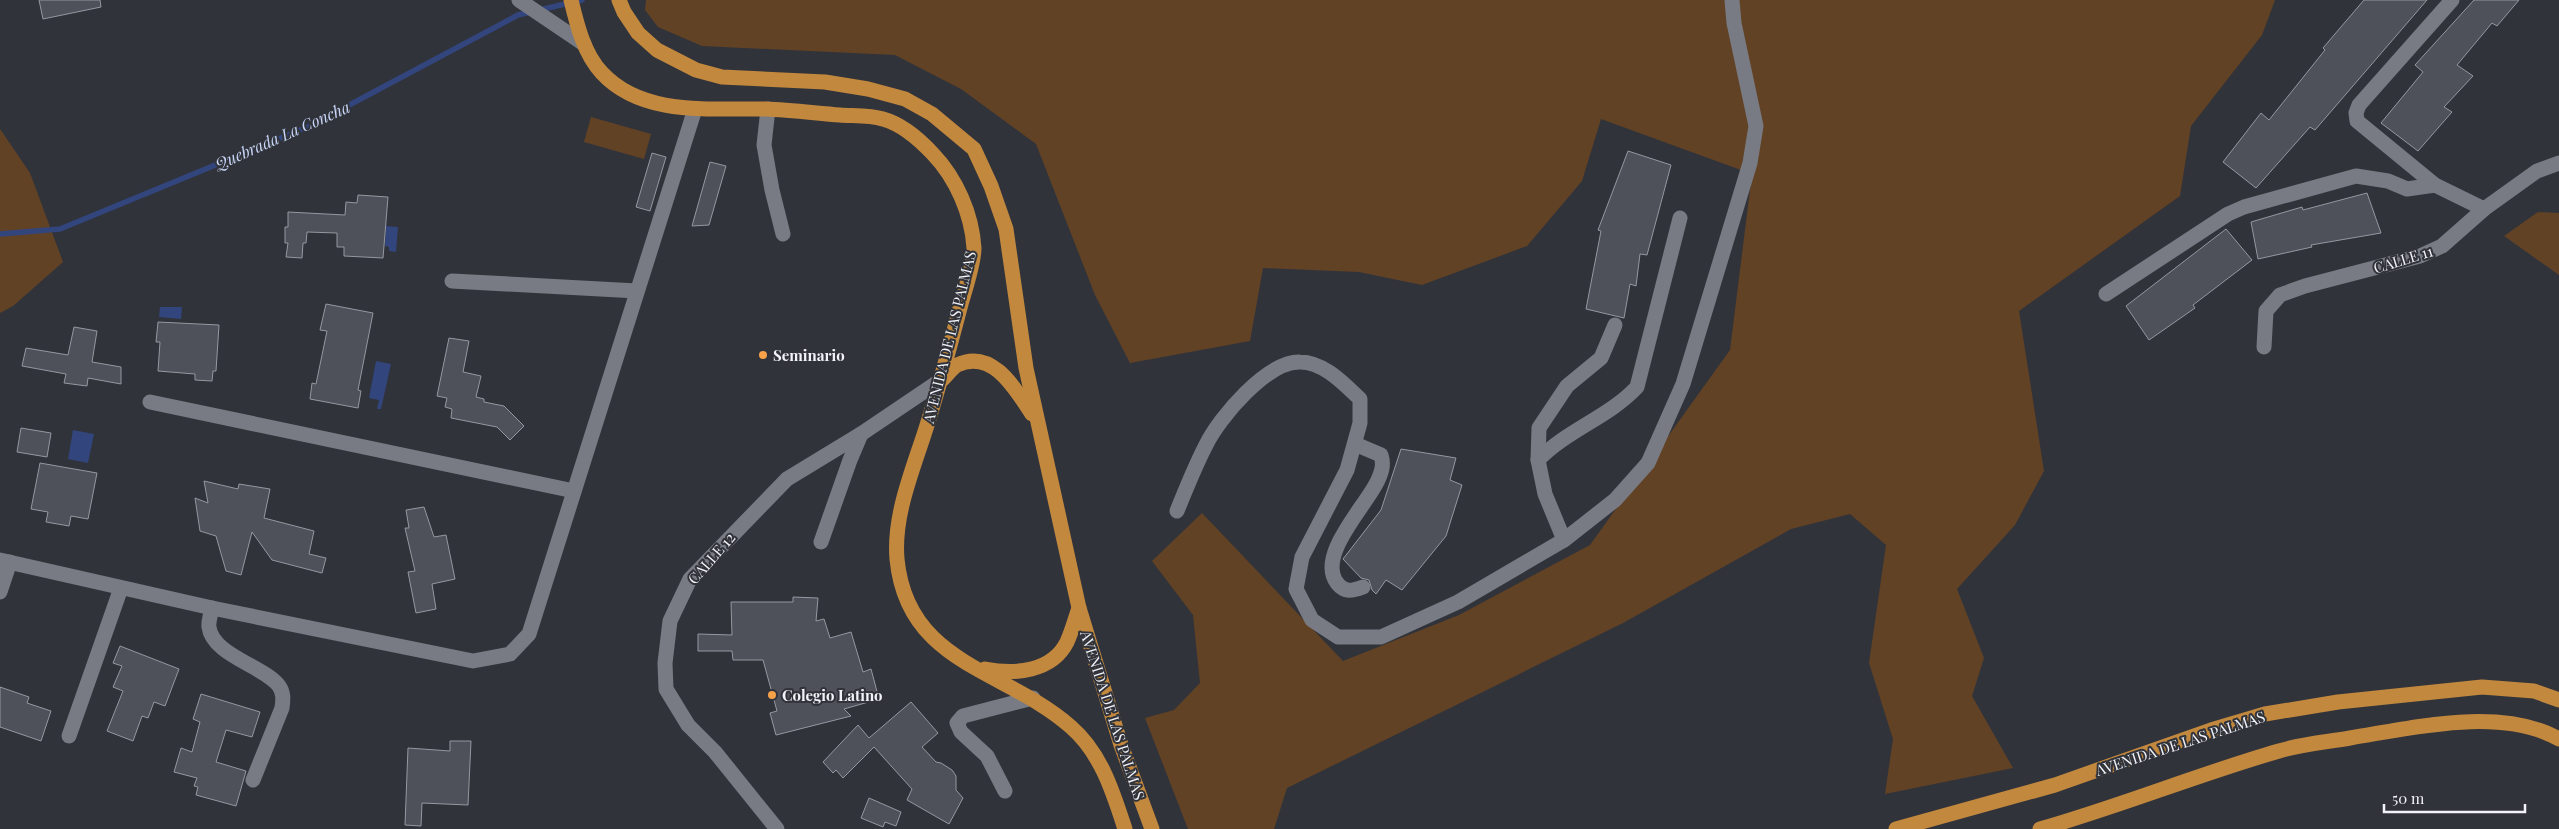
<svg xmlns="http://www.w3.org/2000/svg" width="2559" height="829" font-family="'Playfair Display',serif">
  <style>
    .green { fill: #624225 }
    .water { fill: #32457c }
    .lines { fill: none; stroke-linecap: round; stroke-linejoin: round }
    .stream { stroke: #32457c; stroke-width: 5.5 }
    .building { fill: #4e5159; stroke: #9498a0 }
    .minor { stroke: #787b83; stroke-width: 15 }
    .major { stroke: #c2883e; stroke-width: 15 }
    .poi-dot { fill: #f7a149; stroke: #31333a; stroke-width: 2 }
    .labels { text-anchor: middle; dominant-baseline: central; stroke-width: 4; stroke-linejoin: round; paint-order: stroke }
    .street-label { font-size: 15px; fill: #f1f3f8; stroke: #31333a }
    .poi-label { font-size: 15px; font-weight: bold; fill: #f1f3f8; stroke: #31333a; text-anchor: start }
    .water-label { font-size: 16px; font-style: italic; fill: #cad8fa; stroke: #31333a }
  </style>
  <rect width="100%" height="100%" fill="#31333a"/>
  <!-- green -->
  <g class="green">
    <path d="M646,0h1629l-13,35 -71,91 -11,70 -161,115 25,160 -29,54 -58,64 27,69 -12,38 41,72 -128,26 8,-55 -24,-76 17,-118 -36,-31 -59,15 -168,94 -336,165 -13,41h-86l-43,-111 29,-8 26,-27 -7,-68 -41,-54 50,-48 141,148 116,-46 131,-70 140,-195 22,-176 -151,-55 -19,62 -55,65 -105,39 -63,-13 -96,-4 -13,73 -120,22 -35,-68 -59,-151 -75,-55 -66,-34 -193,-9 -44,-19 -13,-17z"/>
    <path d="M591,117l60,17 -7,25 -60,-17z"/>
    <path d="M0,129l30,44 33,89 -50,44 -13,7z"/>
    <path d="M2538,212l21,1v62l-55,-39z"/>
  </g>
  <!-- water -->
  <g class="water">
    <path d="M386,226l12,1 -2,25 -7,-1v-4l-4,-1z"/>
    <path d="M160,307h22l-1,12 -22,-2z"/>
    <path d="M376,361l15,3 -10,45h-4l2,-9 -10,-2z"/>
    <path d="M73,430l21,4 -6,29 -20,-4z"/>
  </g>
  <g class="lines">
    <!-- stream -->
    <path class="stream" d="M0,234l60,-5 250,-103 208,-111 64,-15"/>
  </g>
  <!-- building -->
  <g class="building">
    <path d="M39,0h61l1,7 -58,12z"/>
    <path d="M2364,0h63l-112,130 -5,-3 -54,61 -33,-26 38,-49 8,7 56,-70 -2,-2z"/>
    <path d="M2474,0h45l-22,26 -5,-3 -35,42 16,11 -29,31 8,5 -34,39 -37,-28 42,-51 -8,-7z"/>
    <path d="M1628,151l43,14 -24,90 -7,-1 -4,32 -6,-2 -6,34 -38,-9 15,-78 -3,-1z"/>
    <path d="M652,153l14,4 -16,54 -14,-4z"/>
    <path d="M710,162l16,4 -17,59 -17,1z"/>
    <path d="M2367,193l14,40 -70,12 1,2 -54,12 -7,-37 51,-15 1,3z"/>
    <path d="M358,195l30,2 -5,61 -39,-2v-9h-7v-14l-30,-1 -1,11h-3l-1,15 -16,-1 2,-14h-3v-16h3v-15l57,3 1,-13 11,1z"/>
    <path d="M2226,229l26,31 -59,45 2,3 -46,32 -23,-34z"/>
    <path d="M326,304l47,9 -15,77 3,1 -3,17 -48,-9 2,-16 4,1 11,-53 -7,-1z"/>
    <path d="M158,322l61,3 -3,46h-3l-1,10 -17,-1v-6l-37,-3 2,-29h-4z"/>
    <path d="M74,327l23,4 -5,31 29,5v17l-33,-6 -1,8 -23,-3 2,-9 -44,-8 4,-18 42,7z"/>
    <path d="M449,338l20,3 -6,31 18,4 -5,21 8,2v3l20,4 20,20 -14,14 -13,-13 -46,-9 1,-9 -7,-2 2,-9 -10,-2z"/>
    <path d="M21,428l30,5 -4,24 -30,-5z"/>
    <path d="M1401,449l55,9 -6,22 12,5 -16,51 -44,54 -16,-10 -10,14 -4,-4 -3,-10 -8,-2 -18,-19 38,-49z"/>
    <path d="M40,463l57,10 -9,46 -17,-3 -2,10 -23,-4 2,-10 -17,-3z"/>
    <path d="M204,481l34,8 1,-5 31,5 -6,29 50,13 -5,23 17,4 -4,15 -50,-13 -20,-28 -11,43 -15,-4 -10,-35 -16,-5 -5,-33 13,5z"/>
    <path d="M424,507l10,30 12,-2 9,44 -23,5 4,25 -20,4 -8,-41 7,-1 -10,-43h4l-3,-18z"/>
    <path d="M793,597l25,1 -2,23 8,-2 6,19 21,-6 12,40 8,-3 8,30 -35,10 7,7 -75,19 -6,-22 7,-2 -14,-51h-30l-1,-9h-34v-17l34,1 -1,-33h62z"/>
    <path d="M120,646l59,23 -14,37 -11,-4 -6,16 -6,-2 -9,25 -26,-10 16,-40 -10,-4 9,-21 -9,-3z"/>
    <path d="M0,687l29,10 -2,6 24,8 -10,30 -41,-14z"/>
    <path d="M201,694l59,18 -8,25 -26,-7 -10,32 30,9 -10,35 -40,-11 2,-8 -4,-1 3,-8 -23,-6 7,-24 11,4 8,-30 -7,-3z"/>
    <path d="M911,702l27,31 -16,14 14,15 5,1 11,7 4,6v14l7,8 -14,26 -42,-24 5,-11 -38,-42 -31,31 -7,-8 -3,3 -10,-11 35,-37 11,13z"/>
    <path d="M450,741h21l-3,64 -46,-2 -1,23 -16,-1 3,-77 42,3z"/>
    <path d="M869,798l32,14 -5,14 -11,-4 -2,5 -22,-9z"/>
  </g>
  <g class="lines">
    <!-- minor -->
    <g class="minor">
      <path d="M519,0l65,44"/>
      <path d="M2452,0l-93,105 -3,8 1,8 78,64 49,24"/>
      <path d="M768,109l-4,36 8,45 11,44"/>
      <path d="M452,281l185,10"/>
      <path d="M2106,294l122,-80 16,-7 112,-31 32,5 19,8 28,-4"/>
      <path d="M2264,347l2,-36 14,-16 25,-9 115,-30 22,-10 42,-37 53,-38 22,-8"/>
      <path d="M150,402l424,89"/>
      <path d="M1355,444l26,11c3,9 1,16 -3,25 -11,25 -62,75 -41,103 8,10 15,8 26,4"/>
      <path d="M1538,460l1,-32 28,-42 34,-28 14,-33"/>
      <path d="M1177,511c9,-22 18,-45 29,-66 13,-27 61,-84 94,-83 24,0 44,22 60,37v24l-13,47 -45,87 -6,32 16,31 26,17h43l77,-35 106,-62 51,-40 33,-37 35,-79 67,-221 6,-37 -22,-103 -2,-23"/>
      <path d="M1564,540l-19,-46 -7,-34c29,-30 71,-43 99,-73l43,-169"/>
      <path d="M821,542l29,-82 11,-26"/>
      <path d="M0,560l212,48 261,53 37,-7 19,-20 166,-525"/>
      <path d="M0,592l10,-30"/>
      <path d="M212,608c-1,6 -4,14 -3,19 3,28 57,40 70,59 5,7 4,14 3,22l-29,72"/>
      <path d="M69,736l52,-148"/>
      <path d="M1005,791l-18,-35 -26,-24 -4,-9 6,-7 70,-18"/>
      <path d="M777,829l-62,-77 -27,-27 -22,-36 -1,-26 5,-42 20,-42 97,-100 74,-45 80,-54"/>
    </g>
    <!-- major -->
    <g class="major">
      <path d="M571,0c6,25 13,54 31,73 41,44 109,35 164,36 24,1 49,4 74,6 13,1 30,0 43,4 18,5 37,21 50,35 23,24 39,60 41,94 0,17 -10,44 -14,60 -10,38 -20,76 -32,114 -13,43 -35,91 -31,137 10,106 109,110 174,168 30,26 42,65 54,102"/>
      <path d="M619,0l5,12 14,21 19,17 39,20 26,7 103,5 43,7 37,10 27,15 42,35 17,37 15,43 20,139 53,240 42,137 31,84"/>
      <path d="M943,379c4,-4 9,-11 14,-14 36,-17 59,25 75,49"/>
      <path d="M985,669c29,6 67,3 82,-27 5,-11 8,-23 12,-34"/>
      <path d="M1896,829l159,-44 156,-55 54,-16 73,-12 144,-15 52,4 25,9"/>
      <path d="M2040,829c81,-23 159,-55 239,-78 23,-7 48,-9 71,-13 62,-10 151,-32 209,1"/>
    </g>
  </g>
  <!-- markers -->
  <g class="poi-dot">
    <circle cx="763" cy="355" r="5"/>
    <circle cx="772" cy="695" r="5"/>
  </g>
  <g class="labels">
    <!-- street labels -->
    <g class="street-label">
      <text transform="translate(2403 259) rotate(-17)">CALLE 11</text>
      <text transform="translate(949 337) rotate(-76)">AVENIDA DE LAS PALMAS</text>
      <text transform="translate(711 558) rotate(-49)">CALLE 12</text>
      <text transform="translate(1113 715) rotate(72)">AVENIDA DE LAS PALMAS</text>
      <text transform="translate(2180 743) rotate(-18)">AVENIDA DE LAS PALMAS</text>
    </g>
    <!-- poi labels -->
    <g class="poi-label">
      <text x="773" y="355">Seminario</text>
      <text x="782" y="695">Colegio Latino</text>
    </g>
    <!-- water labels -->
    <g class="water-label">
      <text transform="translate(282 135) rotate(-24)">Quebrada La Concha</text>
    </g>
  </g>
  <!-- scale -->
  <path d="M2384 804v8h141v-8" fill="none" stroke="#f1f3f8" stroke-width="2.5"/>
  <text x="2392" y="804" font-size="15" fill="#f1f3f8" stroke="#31333a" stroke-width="4" paint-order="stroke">50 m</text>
</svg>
